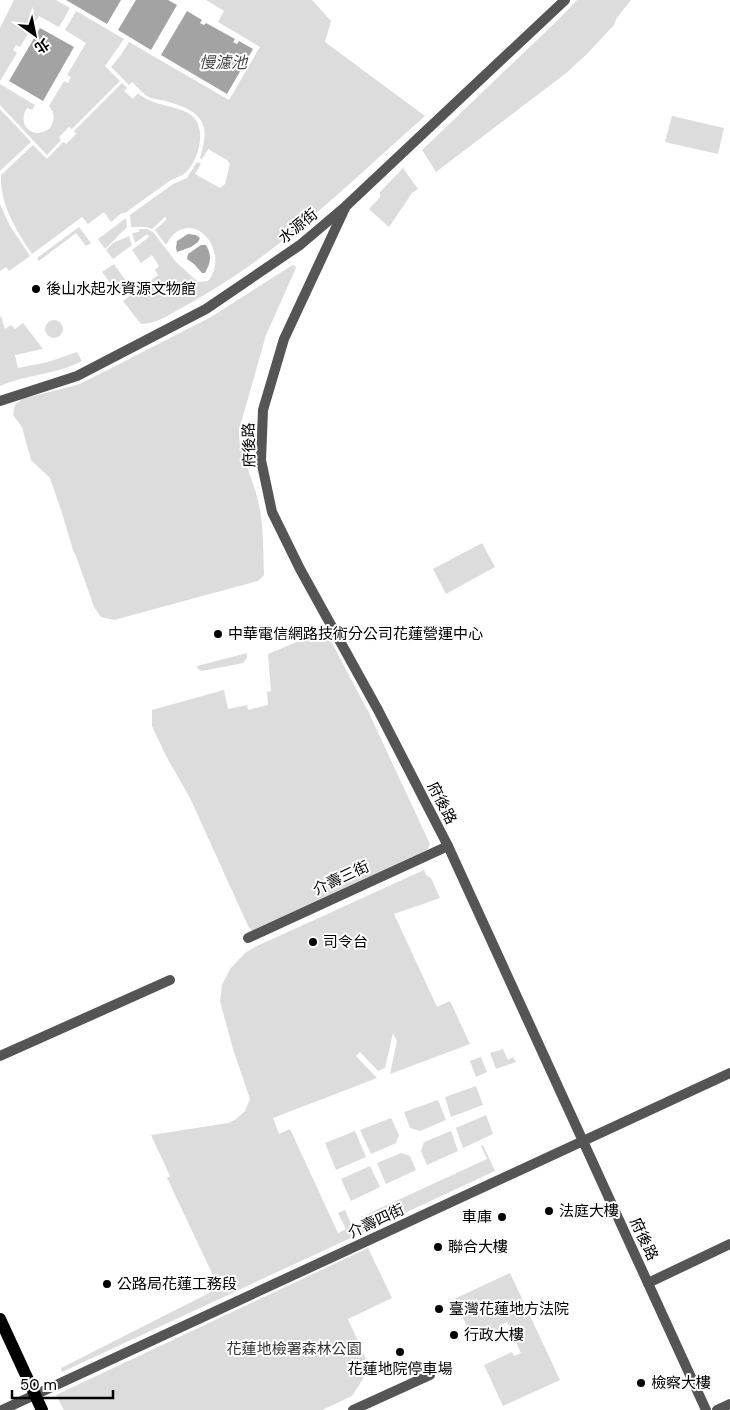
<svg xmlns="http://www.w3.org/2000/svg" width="730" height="1410" font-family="'DM Sans','Noto Sans TC',sans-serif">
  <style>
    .green { fill: #dcdcdc }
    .water { fill: #a3a3a3 }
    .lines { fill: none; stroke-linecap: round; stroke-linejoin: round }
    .minor { stroke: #555; stroke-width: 10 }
    .primary { stroke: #000; stroke-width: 12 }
    .poi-dot { fill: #000; stroke: #fff; stroke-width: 2 }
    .labels { text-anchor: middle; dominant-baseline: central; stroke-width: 4; stroke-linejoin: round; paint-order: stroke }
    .street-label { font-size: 15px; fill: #000; stroke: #fff }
    .poi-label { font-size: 15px; fill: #000; stroke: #fff; text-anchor: start }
    .park-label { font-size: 15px; fill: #333; stroke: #fff }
    .water-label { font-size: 16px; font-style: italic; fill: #444; stroke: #fff }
  </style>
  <rect width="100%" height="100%" fill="#fff"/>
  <!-- green -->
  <g class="green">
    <path d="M14,0h42l14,8 -11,19 -20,-11 -19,31 -4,-2 -3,5 4,3 -17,28v-53z"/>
    <path d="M206,0h106l19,21 -6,21 100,74c-77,68 -151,143 -242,191 -14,8 -27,17 -42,17l-18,-23 35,-26 -3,-5 4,-4 -7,-11 -11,8 -9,-13 17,-13 -2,-3 -12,9 -3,-10 7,-1v-3h8l6,3 23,30 22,20 10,-1c22,-27 -10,-70 -35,-46 -3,2 -5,7 -7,10l-11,-15 12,-11 -2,-2 -13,12 -5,-2h-16l-1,-12 43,-31 14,-6 10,-16 4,2 -6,10 25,14 5,-4 5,-20 -3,-4 -19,-11 -6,10 -2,-1c12,-37 0,-47 -34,-57 -6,-1 -14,-2 -19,-5 -5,-3 -10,-10 -15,-14l-3,3 -18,-18 10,-12 8,-13 100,58 31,-53 -42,-25 6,-11z"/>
    <path d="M577,0h54l-15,19 -2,6 -28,30 -21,19 -129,98 -14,-22 138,-132z"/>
    <path d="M76,11l48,28 -19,27 15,15 -48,48 -3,-2 -10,10 2,3 -14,15 -47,-50v-21l35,21 -3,5 -5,-2c-11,18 7,33 23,20 5,-8 5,-15 -1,-22l15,-25 4,2 3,-6 -4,-2 19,-32 -21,-13z"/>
    <path d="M122,83l5,5 -3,3 9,8 5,-6c15,14 37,11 53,22 17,12 8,46 -6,58 -4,4 -12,5 -17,9 -14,10 -29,21 -43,31h-3l-11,9 -7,-10 -16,12 -6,-7 -50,37c-16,-24 -32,-49 -31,-79l32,-30 14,14 16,-17 3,2 10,-10 -2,-3z"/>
    <path d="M0,109l31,33 -31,29z"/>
    <path d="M672,116l52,12 -6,26 -53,-12z"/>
    <path d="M403,168l15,21 -6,4 -23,34 -20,-18 11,-12v-5z"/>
    <path d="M0,204l10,22 20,30 -21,15 -3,-4 -6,4z"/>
    <path d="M126,218l1,9 -22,22 -7,-10z"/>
    <path d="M79,227l12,16 -5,3 -10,-13 -37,28 -2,-3z"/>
    <path d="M129,236l3,9 -19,14 -7,-9 7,-7z"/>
    <path d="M114,264l14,20 -11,8 -15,-20z"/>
    <path d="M294,265l2,3 -30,67 -27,95c-1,22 13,45 18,67 7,25 6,52 7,78l-6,6 -144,39 -13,-3 -7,-10 -18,-51 -3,-6 -11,-37 -12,-35 -19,-18 -9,-33 -9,-12 2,-10 7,-6 58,-15 131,-67 80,-51z"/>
    <path d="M1,316l4,13 6,-4 4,4 8,-6 20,26 -28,6 3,13 30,-6 29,-10 5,9c-26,14 -55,13 -82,25v-69z"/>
    <circle cx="54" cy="329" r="9"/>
    <path d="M482,543l13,24 -49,27 -13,-25z"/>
    <path d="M325,630l44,83 61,131 -3,6 -172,82 -6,-4 -59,-130 -24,-42 -14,-30v-16l72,-20 4,19 19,-4 1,5 20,-5 -1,-13 4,-1 -3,-37z"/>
    <path d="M247,653v5l-4,5 -41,8 -4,-2 -1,-3z"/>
    <path d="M424,870l2,5 5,3 9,20 -46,16 43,93 13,-6 20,43 -80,30 7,-33 -4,-8 -8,35 -7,3 -18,-19 -4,4 21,22 -104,40 6,16 11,-5 48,104 8,-4 -8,-16 7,-3 9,20 10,-4 -3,-9 126,-58 -6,-13 2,-1 12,26 -433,201 -1,-4 158,-80 -52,-110 3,-2 -19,-41 77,-12 7,-3 10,-9 5,-12 -17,-50 -13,-48 2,-16 8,-16 15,-16 12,-7z"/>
    <path d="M503,1049l5,11 5,-3 3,5 -20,7 -6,-16z"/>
    <path d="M481,1057l6,15 -11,5 -6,-16z"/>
    <path d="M476,1086l7,19 -32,12 -6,-20z"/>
    <path d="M438,1100l8,20 -26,11 -10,-3 -6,-16z"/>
    <path d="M486,1115l7,19 -30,14 -7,-20z"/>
    <path d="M391,1118l8,17 -3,8 -25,11 -11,-24z"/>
    <path d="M355,1131l11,26 -30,13 -11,-27z"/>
    <path d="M451,1131l7,20 -31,14 -6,-14 3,-9z"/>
    <path d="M401,1153l9,3 6,14 -30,14 -9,-21z"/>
    <path d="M370,1166l10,21 -29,14 -10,-22z"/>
    <path d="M368,1248l24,50 -44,21 22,49 -18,28 -30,14h-258l-8,-15z"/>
    <path d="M510,1273l50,107 -57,26 -19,-41 28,-13 2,4 7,-3 -14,-31 -7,3 1,4 -27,12 -20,-42z"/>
  </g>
  <!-- water -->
  <g class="water">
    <path d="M66,0h55l-14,24z"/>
    <path d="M136,0h32l9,5 -26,45 -33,-20z"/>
    <path d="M187,11l15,9 -2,3 4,2 2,-2 29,16 -2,3 4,2 2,-3 14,8 -26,45 -66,-39z"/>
    <path d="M40,28l34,19 -31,54 -34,-20z"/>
    <path d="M188,234l8,1 4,3 -2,4 -7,5 -14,5 -1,-4 1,-7z"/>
    <path d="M201,245h5c6,11 5,17 -1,28h-3l-8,-9 -7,-5 1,-5z"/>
  </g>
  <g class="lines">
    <!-- minor -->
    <g class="minor">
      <path d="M346,206l-62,133 -21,71 -2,50 11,52 28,57 78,141 70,136 258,564"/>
      <path d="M0,401l77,-25 129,-67 94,-64 46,-39 219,-206"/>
      <path d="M248,938l200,-92"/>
      <path d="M0,1056l170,-76"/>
      <path d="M648,1283l82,-39"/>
      <path d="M2,1410l728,-337"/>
      <path d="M353,1410l77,-35"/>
      <path d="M717,1410l13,-6"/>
    </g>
    <!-- primary -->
    <path class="primary" d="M0,1319l42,91"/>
  </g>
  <!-- markers -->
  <g class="poi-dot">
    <circle cx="36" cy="289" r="5"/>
    <circle cx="218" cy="634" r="5"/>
    <circle cx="313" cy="942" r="5"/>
    <circle cx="549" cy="1211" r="5"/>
    <circle cx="502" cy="1217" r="5"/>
    <circle cx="438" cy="1247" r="5"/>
    <circle cx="107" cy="1284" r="5"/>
    <circle cx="439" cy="1309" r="5"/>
    <circle cx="454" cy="1335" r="5"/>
    <circle cx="400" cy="1352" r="5"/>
    <circle cx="641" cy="1383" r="5"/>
  </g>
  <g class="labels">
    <!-- street labels -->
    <g class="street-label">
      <text transform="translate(298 226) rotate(-39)">水源街</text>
      <text transform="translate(249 445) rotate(-91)">府後路</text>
      <text transform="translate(442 803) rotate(63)">府後路</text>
      <text transform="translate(341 878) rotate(-25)">介壽三街</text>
      <text transform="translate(376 1221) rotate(-25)">介壽四街</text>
      <text transform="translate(644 1239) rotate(65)">府後路</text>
    </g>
    <!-- poi labels -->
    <g class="poi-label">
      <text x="46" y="289">後山水起水資源文物館</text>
      <text x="228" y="634">中華電信網路技術分公司花蓮營運中心</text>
      <text x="323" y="942">司令台</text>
      <text x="559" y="1211">法庭大樓</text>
      <text x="492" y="1217" text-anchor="end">車庫</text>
      <text x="448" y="1247">聯合大樓</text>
      <text x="117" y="1284">公路局花蓮工務段</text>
      <text x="449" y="1309">臺灣花蓮地方法院</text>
      <text x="464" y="1335">行政大樓</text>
      <text x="400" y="1369" text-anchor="middle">花蓮地院停車場</text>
      <text x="651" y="1383">檢察大樓</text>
    </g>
    <!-- park labels -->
    <g class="park-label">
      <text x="294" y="1349">花蓮地檢署森林公園</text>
    </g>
    <!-- water labels -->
    <g class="water-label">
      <text x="223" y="62">慢濾池</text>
    </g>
  </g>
  <!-- north arrow -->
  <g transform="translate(35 35) rotate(147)" stroke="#ffffff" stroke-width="4" paint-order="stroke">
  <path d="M0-4L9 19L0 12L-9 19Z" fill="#000000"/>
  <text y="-8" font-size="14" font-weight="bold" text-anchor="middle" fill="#000000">北</text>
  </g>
  <!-- scale -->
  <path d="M12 1390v8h101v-8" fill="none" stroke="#000000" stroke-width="2.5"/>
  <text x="20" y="1390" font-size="15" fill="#000000" stroke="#ffffff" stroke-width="4" paint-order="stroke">50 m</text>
</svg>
